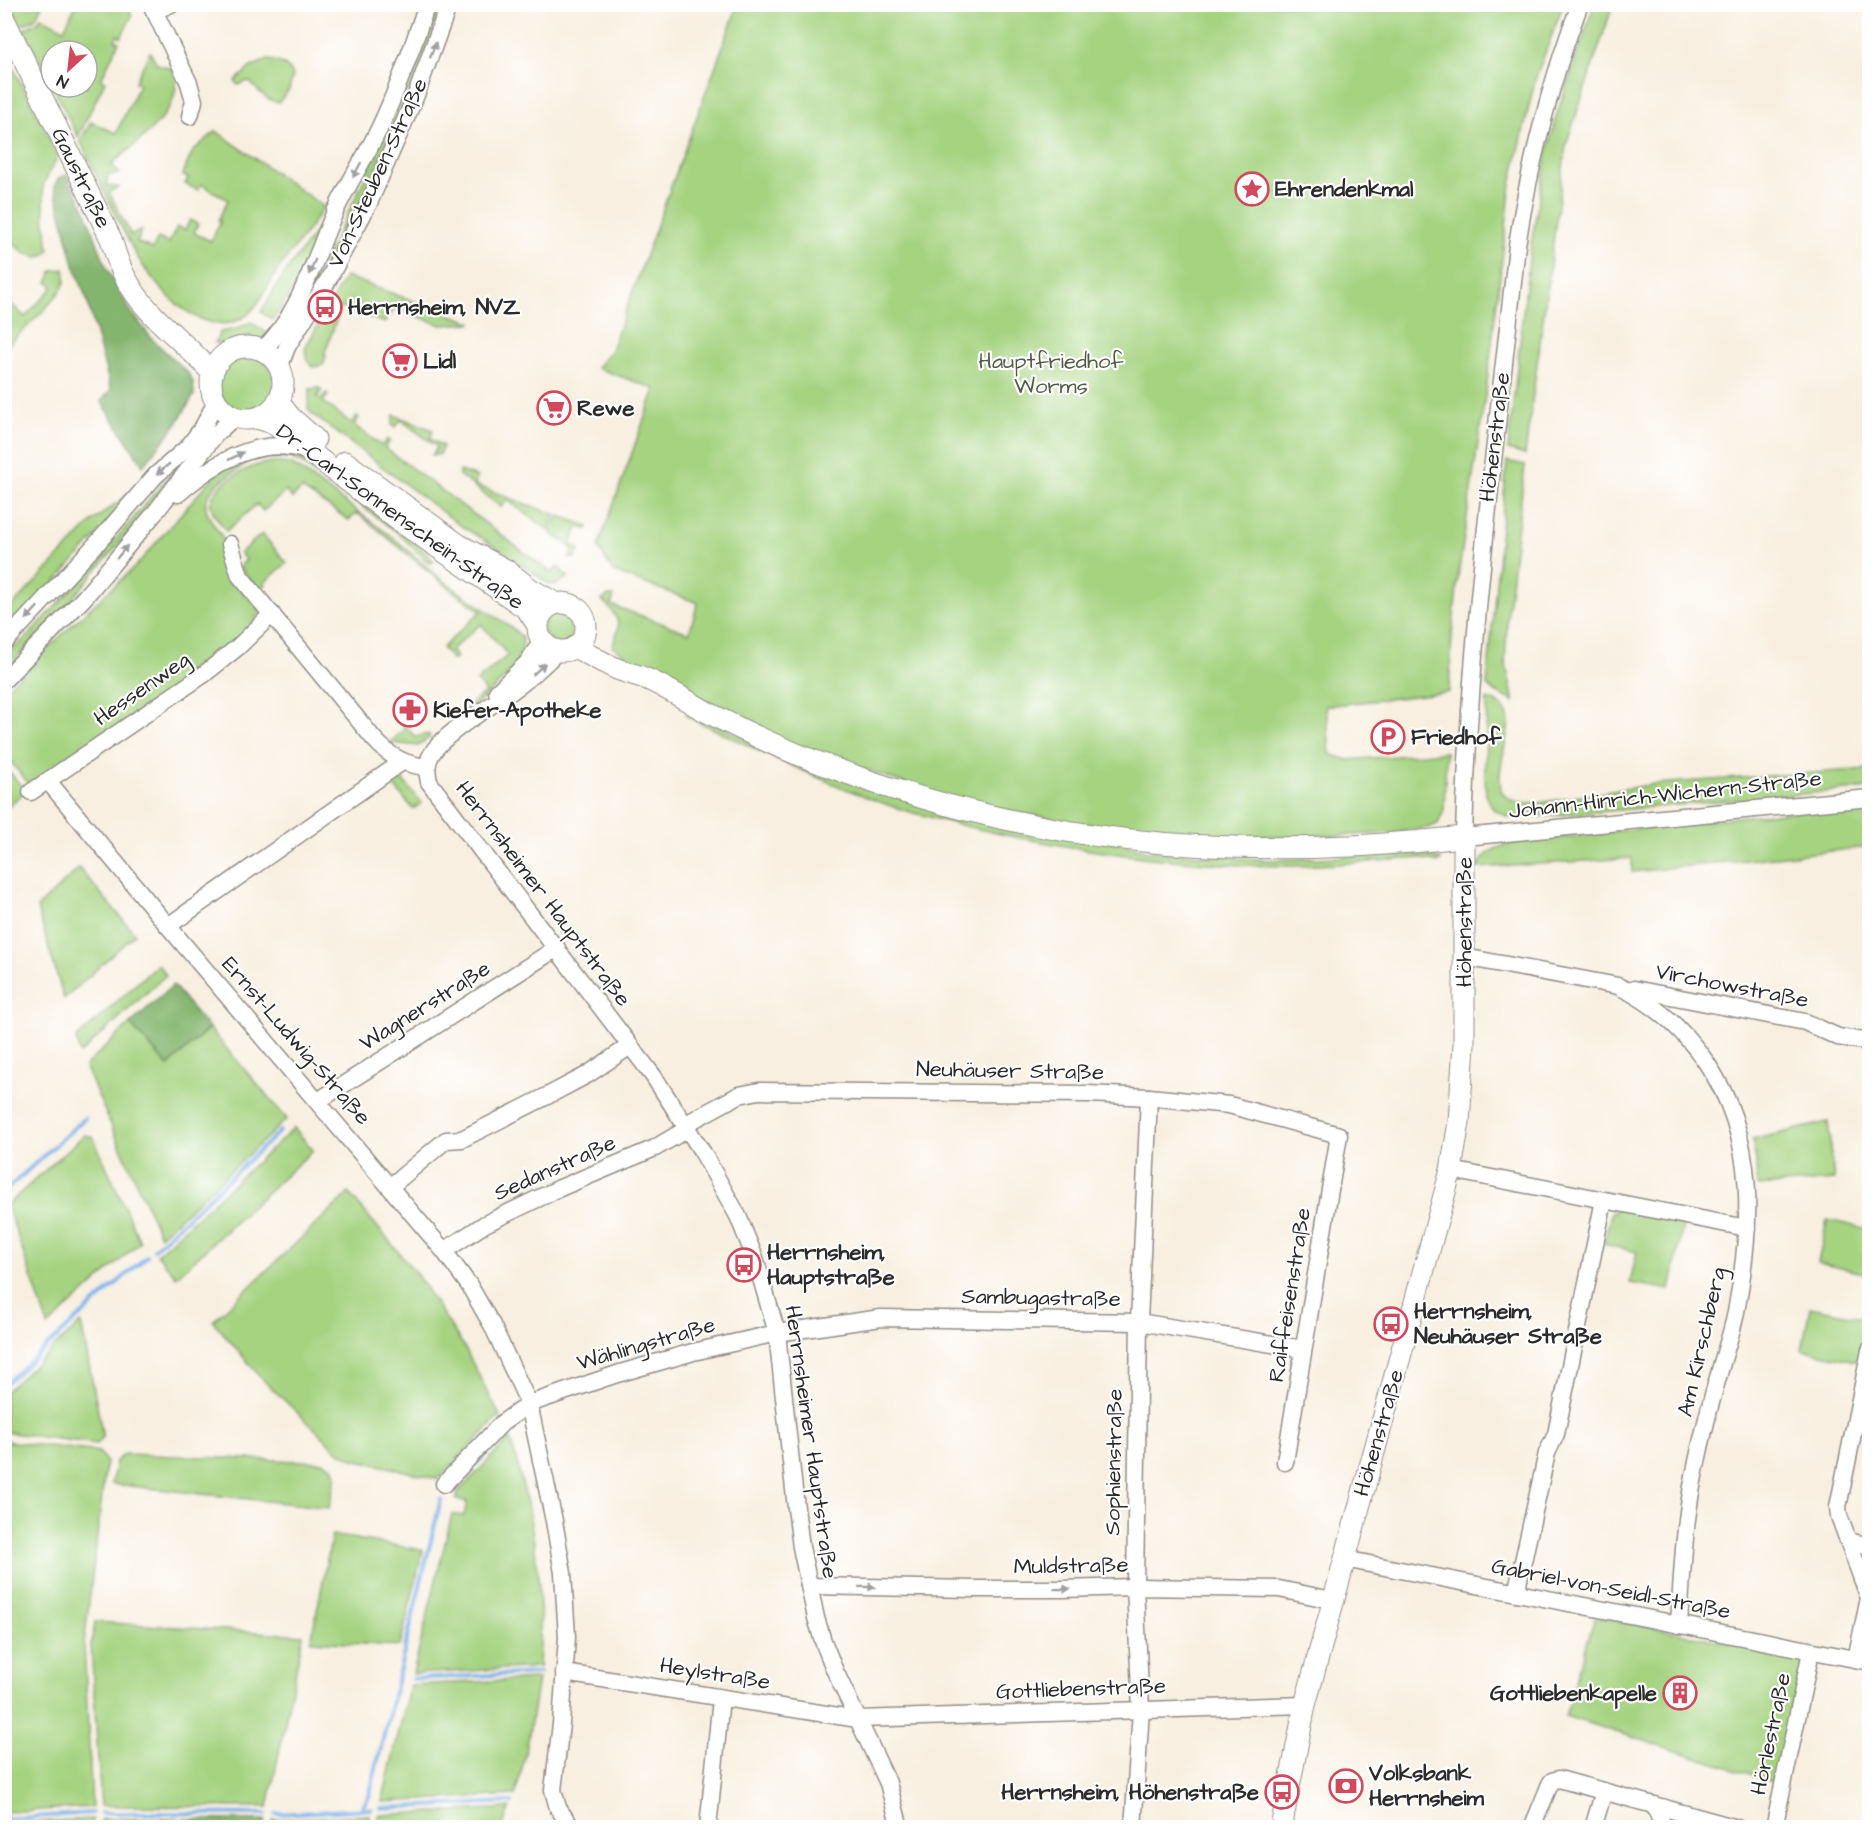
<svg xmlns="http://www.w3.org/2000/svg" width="1874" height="1832" font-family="'Architects Daughter',sans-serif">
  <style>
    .green { fill: #a5d380; stroke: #687f56; stroke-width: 1.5 }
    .forest { fill: #84b56e; stroke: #58704c; stroke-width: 1.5 }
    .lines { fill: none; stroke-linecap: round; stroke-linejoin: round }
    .stream { stroke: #7ab1e9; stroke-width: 4 }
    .minor-casing { stroke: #928d86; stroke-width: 19 }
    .major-casing { stroke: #928d86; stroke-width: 23 }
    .minor { stroke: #fff; stroke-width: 16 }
    .major { stroke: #fff; stroke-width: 21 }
    .oneway { fill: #a0a0a0 }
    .labels { text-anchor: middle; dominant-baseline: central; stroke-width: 4.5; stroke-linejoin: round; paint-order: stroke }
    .street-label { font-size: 22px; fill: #2b2b2b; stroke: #fff }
    .poi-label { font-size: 22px; font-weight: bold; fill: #2b2b2b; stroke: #fff; text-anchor: start }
    .park-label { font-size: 22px; fill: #505d44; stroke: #fff }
  </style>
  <rect width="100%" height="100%" fill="#fff"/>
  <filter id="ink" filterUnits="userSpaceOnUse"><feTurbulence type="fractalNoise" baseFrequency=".0167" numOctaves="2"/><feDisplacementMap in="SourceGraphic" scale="12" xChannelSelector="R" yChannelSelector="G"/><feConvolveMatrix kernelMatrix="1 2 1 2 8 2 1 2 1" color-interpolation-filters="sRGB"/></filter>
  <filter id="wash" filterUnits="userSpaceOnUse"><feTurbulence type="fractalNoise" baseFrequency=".008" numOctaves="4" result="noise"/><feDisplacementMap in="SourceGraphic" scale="24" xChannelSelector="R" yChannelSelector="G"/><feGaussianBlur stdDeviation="1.35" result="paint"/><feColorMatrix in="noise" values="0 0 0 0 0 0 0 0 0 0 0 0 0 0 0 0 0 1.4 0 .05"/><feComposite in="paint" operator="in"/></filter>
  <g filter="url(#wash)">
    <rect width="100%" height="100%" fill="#f8efe0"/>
    <!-- green -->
    <g class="green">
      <path d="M11,5h31l-7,14 -13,6z"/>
      <path d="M76,5h50l6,11 -11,21 -4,-2 -2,5 4,2 -18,37 4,2 -27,56 -25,-50h34v-36h-36v32l-27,-54 14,-7 3,-5 23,12z"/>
      <path d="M434,5h7l-20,59 -59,137 -65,119c23,-52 50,-102 73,-154 24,-53 44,-107 64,-161z"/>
      <path d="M738,5h825l-28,75 -24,104 -24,199 -29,194 -6,58 -3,57 -123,14 4,48 18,6 98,-8 -2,58 -6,14 -11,4 -34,5 -85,4 -134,-1 -96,-13 -118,-21 -167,-57 -145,-74 -36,-25c11,-22 7,-29 -10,-46l6,-4h6l-3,9 78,28 9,-30 -85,-31 -15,-25 57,-158 -58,-21 14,-18z"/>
      <path d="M1594,5h19l-47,140 -41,310 -17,-5 22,-199 16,-94 11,-43z"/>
      <path d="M4,50l54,106 -15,29 2,38 4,27 -6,6 -5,1 -12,-3 -13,-10 -8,-13v-87c8,-10 8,-21 0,-31z"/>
      <path d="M150,52l7,12 15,5c19,37 -36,74 -60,95l8,10 -13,1v11l13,1 -11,5 22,43 11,-5 -5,12 16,7 5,-11 11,5 8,-16 8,3 5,-10 8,4 -4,9 17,8 10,-20 -3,-1 10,-20 -27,-16 -3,6 -13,-6 3,-6 -6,-3 11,-24 23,-20 108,76c-15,23 -33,44 -48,66 -10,15 -17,34 -32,44 -41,26 -89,-30 -107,-61 -21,-36 -38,-77 -57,-115l11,-19 25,11 23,-48 -4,-3z"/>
      <path d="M267,60c11,1 20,4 26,15l-4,15 -10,12c-14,0 -20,-13 -31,-21l-10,4 -3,-4 16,-14z"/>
      <path d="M322,223l-21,55 -28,42 -12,-8 21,-35z"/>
      <path d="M64,269c1,4 2,8 1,13 -5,16 -47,52 -60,66v-21l3,-4 -3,-4v-21l20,19 28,-30 -5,-5 4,-11z"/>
      <path d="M345,277l8,2 120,44 -32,2 -47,-17 -3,7 -2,-1 -4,9 -44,-16 -17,48 2,1 -3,9 -11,2 -5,-7 -2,-12z"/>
      <path d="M251,322l19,13c-10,8 -19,4 -30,6 -10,1 -15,4 -25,2l5,-11 17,-3z"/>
      <circle cx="247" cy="384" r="28"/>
      <path d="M319,388l3,2 -5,7 4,3 5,-7 2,2 -5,7 28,21 6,-7 2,2 -5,7 28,21 5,-7 3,2 -5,7 167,125 5,-7 11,11 -12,8 -7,-1 -56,-39 -32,-19 -149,-112 -4,-5 2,-20z"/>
      <path d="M394,415l39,15 -3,9 13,7 -4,9h-7l5,-8 -36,-27 -6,7 -3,-2z"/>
      <path d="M204,434l-33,49 -112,131 -54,56v-14l20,-17 64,-68z"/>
      <path d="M265,451l32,4 121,90 16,16 -4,3 -32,-31 -95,-69 -12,-6 -26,-2z"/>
      <path d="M250,459c-11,14 -32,18 -42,37 -13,24 33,42 15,72l38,44 -26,33 -204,142 -26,-32 -1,-64 70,-68 62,-57 70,-81 17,-16z"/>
      <path d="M1507,461l18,4 -17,145 -3,51 9,41c-8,-6 -22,-9 -27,-17z"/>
      <path d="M272,462l18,2 9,5 95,69 48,42 70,48 10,9c8,28 -48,69 -67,85l-3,-3 34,-27 -9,-11 31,-26 -27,-31 -30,26 5,7 -3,3 -11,-12 39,-37c-44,-29 -82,-66 -124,-98l-8,7 -47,-31 -10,9 -6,-7 -23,20 -6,-7 -31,27c-4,-7 -17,-20 -15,-29 4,-21 42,-38 61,-40z"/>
      <path d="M460,471l17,6 -2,8 81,30 -8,15 -41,-30 -6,7 -42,-32z"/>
      <path d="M147,480l-142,158 -1,-23 89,-94z"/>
      <path d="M559,516l29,10 -1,3 -9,-2 -7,18 9,4 -5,9h-6l5,-8 -24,-18z"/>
      <path d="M262,534l25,29 -22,19 1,2 -7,6 -20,-23 7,-7 -6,-7z"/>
      <circle cx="561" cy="628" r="17"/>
      <path d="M1487,699c14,4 21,10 22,25 -2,12 -5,25 -7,37 -6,30 -2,41 31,43l122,-20 214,-15v19l-307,27 -54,2 -14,-7 -8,-13 -1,-25z"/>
      <path d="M689,711l83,40 376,100 119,9 150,-6 12,1 12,5 -3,3 -18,-5c-42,3 -84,7 -127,8 -98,0 -196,-12 -292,-32 -37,-8 -74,-16 -110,-28 -69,-24 -134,-56 -200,-88l-5,-4z"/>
      <path d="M402,721l13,16 13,-3 2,3 -12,9 -26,-3 -2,-1 15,-13 -4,-6z"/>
      <path d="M4,766l22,25 -21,18h-1z"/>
      <path d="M396,772l26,31 -9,6 -26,-31z"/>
      <path d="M1869,805v42l-237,25v-14l-154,10c6,-15 15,-19 30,-24l238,-28z"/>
      <path d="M79,868l56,66 -71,65 -27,-91z"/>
      <path d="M158,964l8,11 -86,79 -4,-15z"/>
      <path d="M130,1024l38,42 41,-38 78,91 -127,117 -75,-170z"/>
      <path d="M1828,1122l6,58 -77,6 -1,-26 -4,-20z"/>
      <path d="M294,1128l19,22 -137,127 -19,-23z"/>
      <path d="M84,1135l9,2 47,105 -92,84 -41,-121z"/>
      <path d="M349,1193l66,79 48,73 37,71 -62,63 -85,-20 -14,-7 -76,-72 -50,-59z"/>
      <path d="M1618,1208l66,13 -14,69 -40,-7 7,-31 -33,-8 7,-31z"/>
      <path d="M1827,1220l42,9v45l-51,-11z"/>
      <path d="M1810,1307l59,12 -8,43 -59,-12z"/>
      <path d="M81,1323l22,114 -6,7 -92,-12v-40z"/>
      <path d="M510,1438c24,79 34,147 29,229l-126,7 39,-160 12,2 3,-14 -11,-3 2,-7z"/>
      <path d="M5,1441l94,11 7,10 -22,182 8,163 -87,5z"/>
      <path d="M125,1454l199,8 10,6 2,7 -7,33 -217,-24 4,-23z"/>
      <path d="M332,1535l91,15 -23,96 -89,-5z"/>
      <path d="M1595,1617l203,39 7,10 -26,117 -214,-67z"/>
      <path d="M95,1622l208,13 -35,172 -167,-1 -10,-161z"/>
      <path d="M538,1679l-12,73 -11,43 -133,7 28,-117z"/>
      <path d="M510,1808l-8,19h-126l3,-12z"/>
      <path d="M370,1815l-3,12h-95l1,-7z"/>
      <path d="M93,1819l-2,8h-86v-3z"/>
    </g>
    <!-- forest -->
    <g class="forest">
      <path d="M67,175l17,32 23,62 23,41 22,29 36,34 5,9 1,13 -18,30 -33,41 -42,-65 10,-11 -24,-90 -13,-35 -19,-75c-1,-9 4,-13 12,-15z"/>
      <path d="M173,985l36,43 -41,38 -38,-42z"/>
      <path d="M101,1819l164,1 -2,8 -164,-1z"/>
    </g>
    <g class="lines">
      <!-- stream -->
      <g class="stream">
        <path d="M4,1192l81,-74"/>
        <path d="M154,1249l126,-118"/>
        <path d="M4,1385l143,-129"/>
        <path d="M459,1481l42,-43"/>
        <path d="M412,1679l127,-6"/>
        <path d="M381,1808l131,-6"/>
        <path d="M361,1809l8,-12 72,-298"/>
        <path d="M101,1813l164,1"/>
        <path d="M276,1814l95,-5"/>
        <path d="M4,1819l88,-6"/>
      </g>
    </g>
  </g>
  <g filter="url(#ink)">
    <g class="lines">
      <defs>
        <g id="minor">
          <path d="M151,4l38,79 5,18 -4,15"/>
          <path d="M1580,4c-30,79 -50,158 -63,241 -21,198 -48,394 -53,592l406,-39"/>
          <path d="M154,11l17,-7"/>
          <path d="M261,351c37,-32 54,-94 73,-137 13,-29 31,-56 45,-85 19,-40 34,-83 48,-125"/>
          <path d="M279,368l8,-21 40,-65 42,-79 47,-108 33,-91"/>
          <path d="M178,494c35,-31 81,-59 128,-43"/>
          <path d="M230,544l10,32 134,163c15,17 30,26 53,28"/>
          <path d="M4,643l95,-102 56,-65 33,-29 15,-20 13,-25"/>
          <path d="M558,651c-14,14 -29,28 -46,40 -20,15 -69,42 -81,64 -5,9 -4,17 -2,27l225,295 49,76 35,63 17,42 22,75 19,175 5,39 15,71 7,23 12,30 53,112 12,45"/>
          <path d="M4,680l80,-82 70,-84 61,-79 19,-18"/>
          <path d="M497,692l30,-29 15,-22"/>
          <path d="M48,781l120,145 276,325 25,34 23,40 37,79 25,117 9,52 4,64 -6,87 -8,66 5,18 14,20"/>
          <path d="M31,792l172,-117 35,-28 34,-33"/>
          <path d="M168,926l234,-164"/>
          <path d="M1464,957l154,29c38,18 65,43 88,76 52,76 46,164 30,250 -4,21 -12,42 -17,62 -10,33 -18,68 -25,102 -10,49 -12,99 -15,149"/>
          <path d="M1634,989l171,33 33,15 32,5"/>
          <path d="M318,1101l239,-153"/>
          <path d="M684,1125l55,-30 20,-4 329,3 61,3 80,8 110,30 -54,327"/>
          <path d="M1451,1170l296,58"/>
          <path d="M391,1186l55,-46 16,-1 87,-44 38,-20 43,-29"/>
          <path d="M444,1251l41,-27 75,-36 95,-40 32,-19"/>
          <path d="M444,1484l58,-61 27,-19 88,-30 76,-22 84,-19 104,-15 258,4 164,27"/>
          <path d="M1848,1541l22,5"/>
          <path d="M1344,1559l526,103"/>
          <path d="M809,1586l166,3h87l73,-2 144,2 53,11"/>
          <path d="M1516,1593l31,-140 9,-19 48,-234"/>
          <path d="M1856,1659l13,-61 -30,-82 -1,-9 32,-157"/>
          <path d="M564,1673l294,46 447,-14"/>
          <path d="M1654,1805l10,23"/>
          <path d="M708,1828l13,-130"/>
          <path d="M1133,1828l8,-118 -6,-123 4,-265 10,-225"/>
          <path d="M1532,1828l18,-44 2,-3 7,-2 178,49"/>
          <path d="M1593,1828l11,-37"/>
          <path d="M1774,1828l37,-177"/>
        </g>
        <g id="major">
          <path d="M4,19l107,220c5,17 10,33 20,48 21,34 56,56 81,86"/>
          <circle cx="247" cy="383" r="36"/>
          <path d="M278,401l12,16 25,22"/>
          <path d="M257,418l16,5 121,94 133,92 10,15"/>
          <path d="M345,462l114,83 47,25 26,20 23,13"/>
          <circle cx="562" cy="627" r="24"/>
          <path d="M575,647c14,8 27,15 42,22 10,4 21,6 30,10 20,9 39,21 58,32 31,16 63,32 97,45 221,89 427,107 662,81v207l-5,78 -8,48 -146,535 -24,123"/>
        </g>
      </defs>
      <!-- minor casing -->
      <use href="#minor" class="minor-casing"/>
      <!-- major casing -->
      <use href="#major" class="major-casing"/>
      <!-- minor -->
      <use href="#minor" class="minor"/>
      <!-- major -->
      <use href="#major" class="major"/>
    </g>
    <!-- one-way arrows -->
    <defs><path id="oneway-solid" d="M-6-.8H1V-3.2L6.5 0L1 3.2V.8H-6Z" transform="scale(1.5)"/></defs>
    <g class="oneway">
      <use href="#oneway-solid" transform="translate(433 50) rotate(-70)"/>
      <use href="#oneway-solid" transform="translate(357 170) rotate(118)"/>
      <use href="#oneway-solid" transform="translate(312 267) rotate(113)"/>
      <use href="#oneway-solid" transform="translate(236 456) rotate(-27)"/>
      <use href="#oneway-solid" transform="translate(163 469) rotate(140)"/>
      <use href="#oneway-solid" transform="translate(122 552) rotate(-51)"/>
      <use href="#oneway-solid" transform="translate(32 613) rotate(133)"/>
      <use href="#oneway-solid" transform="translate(539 669) rotate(-42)"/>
      <use href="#oneway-solid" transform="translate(867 1587) rotate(1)"/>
      <use href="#oneway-solid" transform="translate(1062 1589) rotate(-1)"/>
    </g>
  </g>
  <!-- icons -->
  <defs>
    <symbol id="sight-ring" viewBox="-11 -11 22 22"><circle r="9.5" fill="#fff" stroke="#d1495b" stroke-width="1.5"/><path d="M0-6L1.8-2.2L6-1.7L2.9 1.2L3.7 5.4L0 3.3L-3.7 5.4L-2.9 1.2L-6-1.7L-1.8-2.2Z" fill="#d1495b"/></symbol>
    <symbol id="bus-ring" viewBox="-11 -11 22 22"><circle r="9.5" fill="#fff" stroke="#d1495b" stroke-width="1.5"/><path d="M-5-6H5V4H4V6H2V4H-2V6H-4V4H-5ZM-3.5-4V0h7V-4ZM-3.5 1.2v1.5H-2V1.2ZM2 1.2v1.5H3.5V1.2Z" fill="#d1495b"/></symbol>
    <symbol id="supermarket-ring" viewBox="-11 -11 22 22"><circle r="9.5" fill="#fff" stroke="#d1495b" stroke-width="1.5"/><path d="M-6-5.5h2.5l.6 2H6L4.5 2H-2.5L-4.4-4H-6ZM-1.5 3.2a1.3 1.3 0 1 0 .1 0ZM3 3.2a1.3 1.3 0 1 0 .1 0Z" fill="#d1495b"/></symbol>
    <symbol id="pharmacy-ring" viewBox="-11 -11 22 22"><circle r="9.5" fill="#fff" stroke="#d1495b" stroke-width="1.5"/><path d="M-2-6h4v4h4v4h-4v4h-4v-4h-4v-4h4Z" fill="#d1495b"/></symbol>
    <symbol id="parking-ring" viewBox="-11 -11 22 22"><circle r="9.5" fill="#fff" stroke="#d1495b" stroke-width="1.5"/><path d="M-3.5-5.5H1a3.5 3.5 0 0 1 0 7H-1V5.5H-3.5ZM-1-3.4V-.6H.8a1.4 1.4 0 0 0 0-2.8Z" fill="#d1495b"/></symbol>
    <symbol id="building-ring" viewBox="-11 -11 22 22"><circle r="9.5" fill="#fff" stroke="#d1495b" stroke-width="1.5"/><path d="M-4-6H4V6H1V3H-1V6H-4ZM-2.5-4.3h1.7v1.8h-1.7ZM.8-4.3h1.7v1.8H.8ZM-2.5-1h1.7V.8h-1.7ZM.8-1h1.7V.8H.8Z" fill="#d1495b"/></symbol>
    <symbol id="bank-ring" viewBox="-11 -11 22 22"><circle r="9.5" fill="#fff" stroke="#d1495b" stroke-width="1.5"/><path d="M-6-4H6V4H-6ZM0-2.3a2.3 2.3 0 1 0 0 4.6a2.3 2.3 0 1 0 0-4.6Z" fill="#d1495b"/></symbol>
  </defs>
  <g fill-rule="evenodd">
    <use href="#sight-ring" x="1233" y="170" width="38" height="38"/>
    <use href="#bus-ring" x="306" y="288" width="38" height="38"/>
    <use href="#supermarket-ring" x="381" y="342" width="38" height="38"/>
    <use href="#supermarket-ring" x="535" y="389" width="38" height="38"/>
    <use href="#pharmacy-ring" x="391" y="691" width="38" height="38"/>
    <use href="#parking-ring" x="1369" y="718" width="38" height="38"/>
    <use href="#bus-ring" x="725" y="1246" width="38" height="38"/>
    <use href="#bus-ring" x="1372" y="1305" width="38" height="38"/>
    <use href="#building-ring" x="1661" y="1674" width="38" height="38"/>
    <use href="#bank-ring" x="1327" y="1767" width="38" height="38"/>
    <use href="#bus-ring" x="1263" y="1773" width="38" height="38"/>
  </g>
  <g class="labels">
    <!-- street labels -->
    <g class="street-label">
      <text transform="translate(378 173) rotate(-65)">Von-Steuben-Straße</text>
      <text transform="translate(81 178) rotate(64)">Gaustraße</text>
      <text transform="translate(1495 437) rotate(-83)">Höhenstraße</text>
      <text transform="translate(400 517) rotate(36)">Dr.-Carl-Sonnenschein-Straße</text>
      <text transform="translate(142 689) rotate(-35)">Hessenweg</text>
      <text transform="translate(1665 795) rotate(-6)">Johann-Hinrich-Wichern-Straße</text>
      <text transform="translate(543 894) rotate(53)">Herrnsheimer Hauptstraße</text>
      <text transform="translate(1464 922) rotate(-90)">Höhenstraße</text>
      <text transform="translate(1732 986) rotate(11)">Virchowstraße</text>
      <text transform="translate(425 1006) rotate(-32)">Wagnerstraße</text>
      <text transform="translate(296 1041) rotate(49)">Ernst-Ludwig-Straße</text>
      <text transform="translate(1010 1071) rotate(1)">Neuhäuser Straße</text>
      <text transform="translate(555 1168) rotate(-24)">Sedanstraße</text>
      <text transform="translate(1290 1295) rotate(-81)">Raiffeisenstraße</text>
      <text transform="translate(1041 1298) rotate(1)">Sambugastraße</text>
      <text transform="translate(1702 1342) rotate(-77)">Am Kirschberg</text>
      <text transform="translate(646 1344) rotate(-16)">Wählingstraße</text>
      <text transform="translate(1379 1433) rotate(-74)">Höhenstraße</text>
      <text transform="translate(811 1442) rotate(82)">Herrnsheimer Hauptstraße</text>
      <text transform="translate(1114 1462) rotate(-89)">Sophienstraße</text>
      <text transform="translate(1071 1566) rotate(-1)">Muldstraße</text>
      <text transform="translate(1611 1589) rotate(11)">Gabriel-von-Seidl-Straße</text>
      <text transform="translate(715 1674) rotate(9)">Heylstraße</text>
      <text transform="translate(1081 1689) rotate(-2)">Gottliebenstraße</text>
      <text transform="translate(1771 1734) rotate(-78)">Hörlestraße</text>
    </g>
    <!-- poi labels -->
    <g class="poi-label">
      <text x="1275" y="189">Ehrendenkmal</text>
      <text x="348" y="307">Herrnsheim, NVZ</text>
      <text x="423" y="361">Lidl</text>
      <text x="577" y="408">Rewe</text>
      <text x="433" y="710">Kiefer-Apotheke</text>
      <text x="1411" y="737">Friedhof</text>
      <text x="767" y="1252">Herrnsheim,<tspan x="767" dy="25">Hauptstraße</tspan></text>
      <text x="1414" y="1311">Herrnsheim,<tspan x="1414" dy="25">Neuhäuser Straße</tspan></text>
      <text x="1657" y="1693" text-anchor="end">Gottliebenkapelle</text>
      <text x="1369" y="1773">Volksbank<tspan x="1369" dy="25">Herrnsheim</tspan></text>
      <text x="1259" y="1792" text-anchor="end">Herrnsheim, Höhenstraße</text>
    </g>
    <!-- park labels -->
    <g class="park-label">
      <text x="1051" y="361">Hauptfriedhof<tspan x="1051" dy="25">Worms</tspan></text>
    </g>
  </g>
  <!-- margin -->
  <rect width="1874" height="1832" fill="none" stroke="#fff" stroke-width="24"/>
  <!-- north arrow -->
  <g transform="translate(69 69) rotate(207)"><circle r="28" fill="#ffffff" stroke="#aaaaaa" stroke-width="1.5"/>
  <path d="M0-4.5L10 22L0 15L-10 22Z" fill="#d1495b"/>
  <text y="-9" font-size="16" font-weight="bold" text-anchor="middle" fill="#2b2b2b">N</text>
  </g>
</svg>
